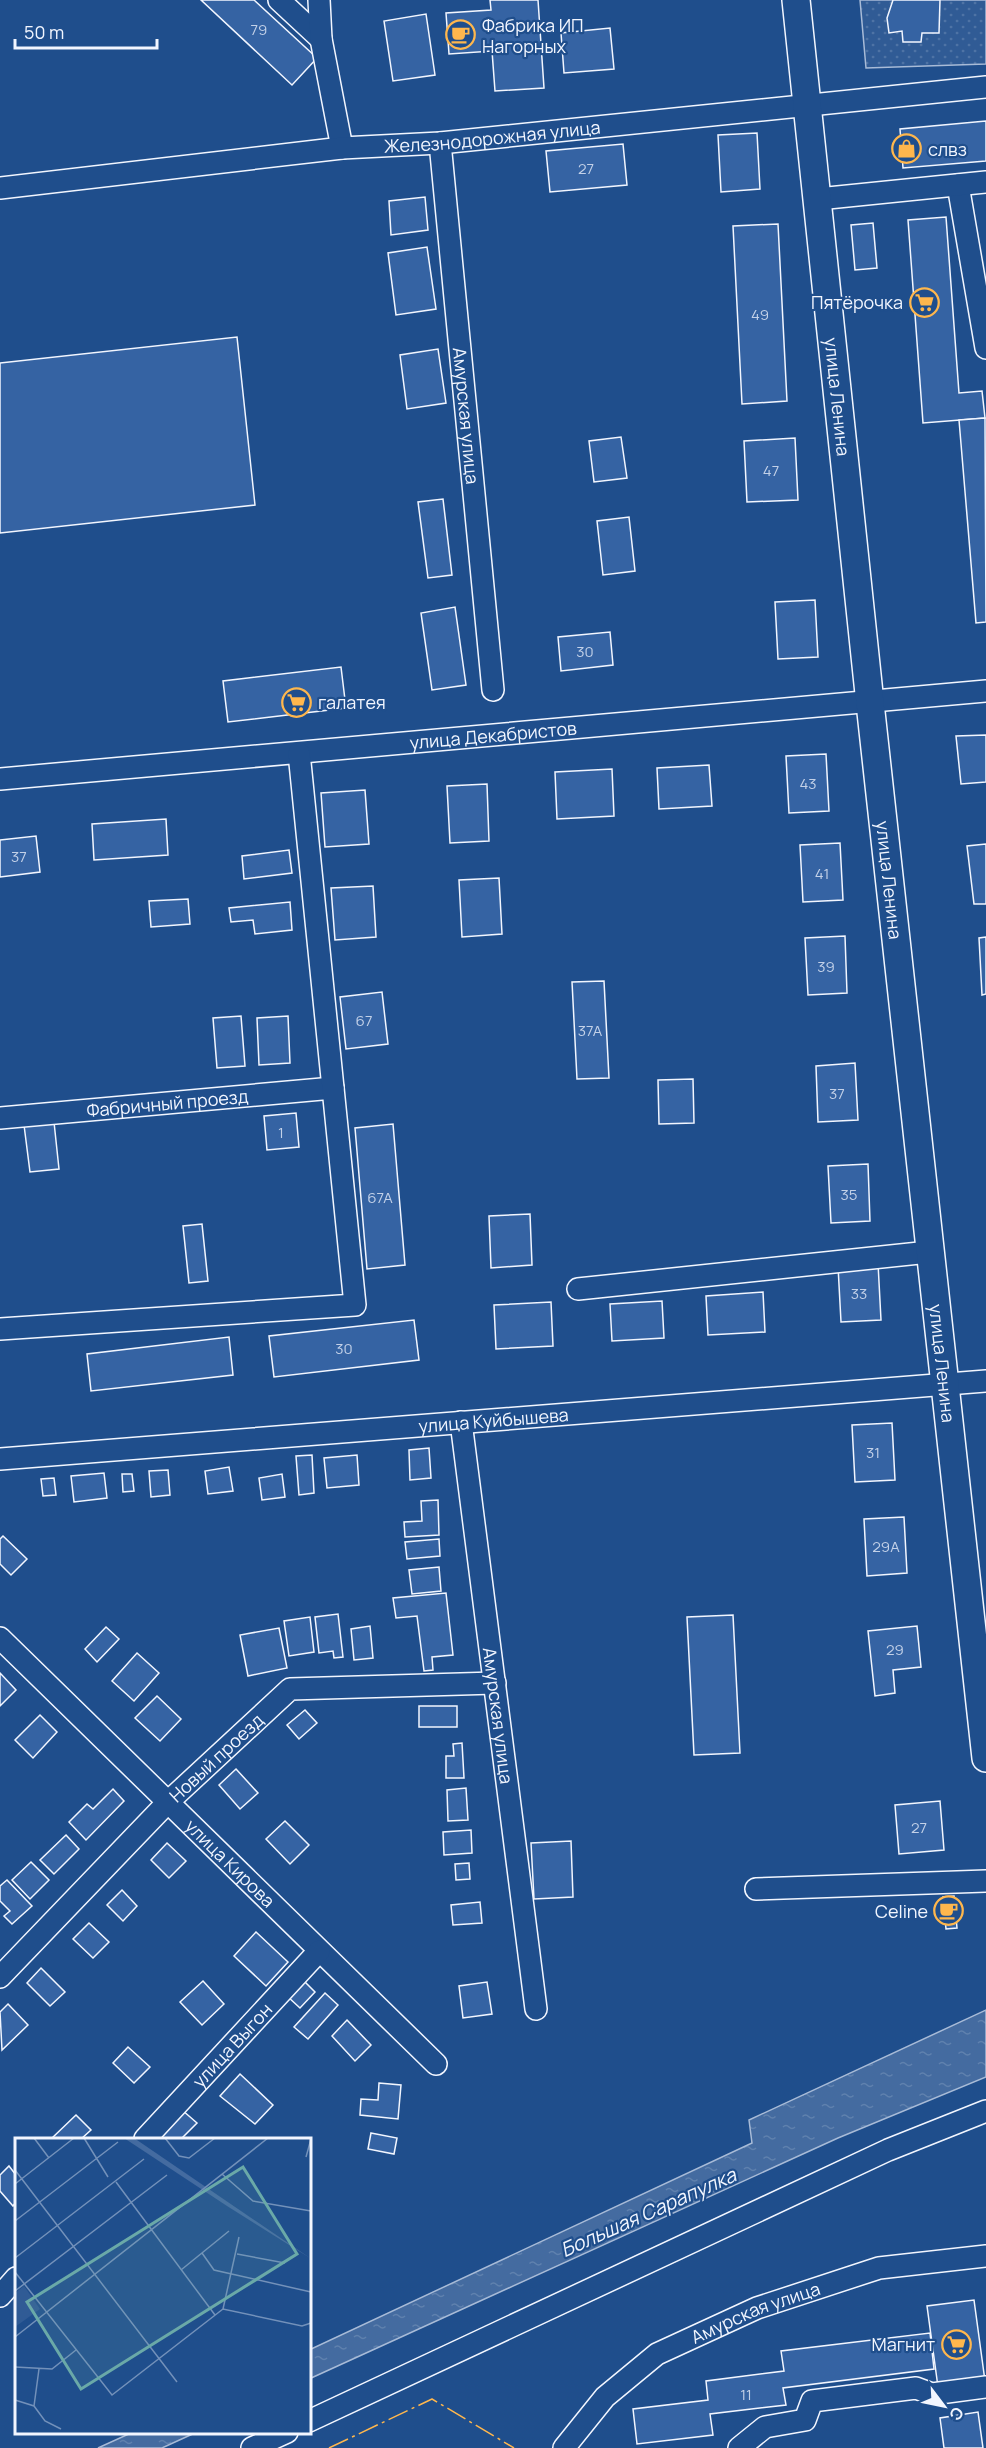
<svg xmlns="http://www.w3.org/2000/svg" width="986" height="2448" font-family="Manrope,sans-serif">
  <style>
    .park { fill: url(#park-dots); stroke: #a8bbd7; stroke-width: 1.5 }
    .water { fill: url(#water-ripples); stroke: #a8bbd7; stroke-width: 1.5 }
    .building { fill: #3563a3; stroke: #f2f6ff; stroke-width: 1.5 }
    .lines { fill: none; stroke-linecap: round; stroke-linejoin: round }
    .minor-casing { stroke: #f2f6ff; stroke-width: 24 }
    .major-casing { stroke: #f2f6ff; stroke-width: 30 }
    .minor { stroke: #1f4e8c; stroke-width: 21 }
    .major { stroke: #1f4e8c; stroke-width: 27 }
    .power { stroke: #ffb74d; stroke-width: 1.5; stroke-dasharray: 21 4.5 3 4.5; stroke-linecap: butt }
    .labels { text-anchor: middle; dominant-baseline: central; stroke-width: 4.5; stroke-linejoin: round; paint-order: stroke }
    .number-label { font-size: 15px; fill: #c3d1e8 }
    .poi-label { font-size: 18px; fill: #f2f6ff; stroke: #1f4e8c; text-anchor: start }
    .street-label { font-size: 18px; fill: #f2f6ff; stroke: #1f4e8c }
    .water-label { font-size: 20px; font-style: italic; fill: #f2f6ff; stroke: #1f4e8c }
    .inset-road { fill: none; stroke: #7391ba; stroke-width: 1.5 }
    .view { fill: #6aa9a8; fill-opacity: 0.15; stroke: #6aa9a8; stroke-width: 3 }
    .inset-edge { fill: none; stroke: #f2f6ff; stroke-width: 3 }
  </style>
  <defs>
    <pattern id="park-dots" width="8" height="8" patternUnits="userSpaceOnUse" patternTransform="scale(1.5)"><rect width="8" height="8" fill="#305b95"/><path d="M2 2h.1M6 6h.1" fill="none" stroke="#4e73a5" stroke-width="1.8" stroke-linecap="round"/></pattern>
    <pattern id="water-ripples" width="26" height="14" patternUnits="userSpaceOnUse" patternTransform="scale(1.5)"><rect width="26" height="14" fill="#446ba0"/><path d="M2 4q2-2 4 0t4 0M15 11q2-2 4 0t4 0" fill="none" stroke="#5f81ae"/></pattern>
  </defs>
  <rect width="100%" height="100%" fill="#1f4e8c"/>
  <!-- park -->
  <path class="park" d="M860,0h126v64l-120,4z"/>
  <!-- water -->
  <g class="water">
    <path d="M986,2010v67l-148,61 -529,241v-29l443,-207 -3,-23z"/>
    <path d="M133,2432h64l-35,16h-64z"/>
  </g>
  <!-- building -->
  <g class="building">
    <path d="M201,0h53l63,58 -25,27z"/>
    <path d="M490,0h48l6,88 -49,3 -3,-40 -43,3 -3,-41 45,-3z"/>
    <path d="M893,0h47l-1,33h-17l-1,9h-18l-1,-11 -13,2 -2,-15z"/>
    <path d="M426,14l9,61 -42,6 -9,-60z"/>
    <path d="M610,28l4,41 -50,4 -3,-40z"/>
    <path d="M986,121v40l-83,7 -3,-39z"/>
    <path d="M757,133l3,56 -39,3 -3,-57z"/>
    <path d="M623,144l4,41 -77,7 -4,-41z"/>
    <path d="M425,197l3,33 -37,5 -2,-34z"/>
    <path d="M946,217l13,176 23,-2 3,27 -62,5 -15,-203z"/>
    <path d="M873,223l4,45 -22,2 -4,-45z"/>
    <path d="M778,224l9,177 -45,3 -9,-178z"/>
    <path d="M427,247l9,62 -40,6 -8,-62z"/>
    <path d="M237,337l18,168 -255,28v-170z"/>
    <path d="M438,349l8,54 -39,6 -7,-54z"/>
    <path d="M985,418l1,204 -10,1 -17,-203z"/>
    <path d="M621,437l6,41 -33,4 -5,-41z"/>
    <path d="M795,438l3,62 -51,2 -3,-61z"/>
    <path d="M443,499l9,76 -24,3 -10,-76z"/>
    <path d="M629,517l6,54 -32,4 -6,-54z"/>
    <path d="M815,600l3,57 -40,2 -3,-57z"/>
    <path d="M455,607l11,78 -34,5 -11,-77z"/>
    <path d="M610,632l3,33 -52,6 -3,-34z"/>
    <path d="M341,667l5,41 -118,14 -5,-41z"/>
    <path d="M986,735v47l-25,2 -5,-48z"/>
    <path d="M826,754l3,57 -40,2 -3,-57z"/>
    <path d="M709,765l3,41 -53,3 -2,-41z"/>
    <path d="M612,769l2,47 -57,3 -2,-47z"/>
    <path d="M487,784l2,57 -39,2 -3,-57z"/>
    <path d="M365,790l4,54 -44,3 -4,-54z"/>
    <path d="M166,819l2,36 -74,5 -2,-36z"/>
    <path d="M36,836l4,36 -40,5v-37z"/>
    <path d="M840,843l3,57 -40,2 -3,-57z"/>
    <path d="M986,844v60h-12l-7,-58z"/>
    <path d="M289,850l3,23 -48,6 -2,-23z"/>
    <path d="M499,878l3,56 -40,3 -3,-57z"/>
    <path d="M373,886l3,51 -41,3 -4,-52z"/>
    <path d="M188,899l2,25 -39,3 -2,-26z"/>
    <path d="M290,902l2,28 -37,4 -2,-14 -22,2 -2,-14z"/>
    <path d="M845,936l2,57 -39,2 -3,-57z"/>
    <path d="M986,937v57l-4,1 -3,-57z"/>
    <path d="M604,981l5,97 -32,1 -5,-97z"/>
    <path d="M382,992l6,52 -42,5 -6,-52z"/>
    <path d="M241,1016l4,50 -28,2 -4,-50z"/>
    <path d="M288,1016l2,47 -31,2 -2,-47z"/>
    <path d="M855,1063l3,57 -40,2 -2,-56z"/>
    <path d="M693,1079l1,44 -35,1 -1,-44z"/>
    <path d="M296,1113l3,34 -32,3 -3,-34z"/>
    <path d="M54,1122l5,47 -29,3 -6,-47z"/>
    <path d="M393,1124l12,141 -38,4 -12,-141z"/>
    <path d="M868,1164l2,57 -39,2 -3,-57z"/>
    <path d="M530,1214l2,51 -41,3 -2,-52z"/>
    <path d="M202,1224l6,57 -19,2 -6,-57z"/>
    <path d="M878,1263l3,57 -40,2 -3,-56z"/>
    <path d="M763,1292l2,40 -57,3 -2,-39z"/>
    <path d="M662,1301l2,37 -52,3 -2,-37z"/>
    <path d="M551,1302l2,44 -57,3 -2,-44z"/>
    <path d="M414,1320l5,40 -145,17 -5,-41z"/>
    <path d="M229,1337l4,38 -142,16 -4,-37z"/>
    <path d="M892,1423l3,57 -40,2 -3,-57z"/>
    <path d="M429,1448l2,30 -21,2 -1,-30z"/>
    <path d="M312,1455l2,38 -15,2 -3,-39z"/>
    <path d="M357,1455l2,30 -32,3 -3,-30z"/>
    <path d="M229,1467l4,24 -25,3 -3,-23z"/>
    <path d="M168,1470l2,25 -19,2 -2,-26z"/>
    <path d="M104,1473l3,25 -33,4 -3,-26z"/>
    <path d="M122,1474h10l2,17 -11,1z"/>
    <path d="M282,1474l3,23 -23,3 -3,-22z"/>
    <path d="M54,1478l2,17 -13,1 -2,-17z"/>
    <path d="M438,1500l1,35 -34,2 -1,-15 18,-1 -1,-20z"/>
    <path d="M904,1517l3,56 -40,3 -3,-57z"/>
    <path d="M3,1536l24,23 -16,16 -11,-11v-25z"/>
    <path d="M439,1539l1,17 -33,3 -2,-17z"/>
    <path d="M439,1567l2,24 -29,3 -3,-24z"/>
    <path d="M446,1593l7,62 -21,2 1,13 -9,1 -7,-55 -21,2 -3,-20z"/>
    <path d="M338,1614l5,43 -9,1 -1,-7 -14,2 -4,-36z"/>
    <path d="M733,1615l7,138 -46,2 -7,-138z"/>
    <path d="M310,1617l4,35 -25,4 -5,-35z"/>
    <path d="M370,1626l3,32 -19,2 -3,-31z"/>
    <path d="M917,1626l4,41 -28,3 2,23 -20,3 -7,-65z"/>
    <path d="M106,1627l13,12 -22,23 -12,-13z"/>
    <path d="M279,1628l8,40 -39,8 -8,-41z"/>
    <path d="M137,1653l22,20 -25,28 -22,-20z"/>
    <path d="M0,1673l16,17 -16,16z"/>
    <path d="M157,1696l24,23 -21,22 -25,-23z"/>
    <rect x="419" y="1706" width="38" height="21"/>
    <path d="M305,1710l12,13 -18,16 -12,-14z"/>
    <path d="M40,1715l17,17 -24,26 -18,-18z"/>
    <path d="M462,1743l2,35h-18v-22h8l-1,-12z"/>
    <path d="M236,1769l22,24 -18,16 -21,-24z"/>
    <path d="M466,1788l2,32 -20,1 -1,-31z"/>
    <path d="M113,1789l11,12 -38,39 -17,-18 18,-18 6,5z"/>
    <path d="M940,1801l4,49 -45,4 -4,-49z"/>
    <path d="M285,1821l24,24 -19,19 -24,-25z"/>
    <path d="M471,1830l1,23 -28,2 -1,-23z"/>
    <path d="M66,1835l13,14 -25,25 -14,-14z"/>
    <path d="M571,1841l2,56 -39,2 -3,-56z"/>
    <path d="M167,1843l19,18 -17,17 -18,-18z"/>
    <path d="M31,1862l18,18 -19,19 -18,-19z"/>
    <path d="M469,1863l1,16 -14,1 -1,-16z"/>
    <path d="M7,1880l25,26 -20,18 -8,-8 6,-5 -10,-10v-15z"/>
    <path d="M122,1890l15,16 -14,15 -16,-16z"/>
    <path d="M954,1896l3,32 -11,1 -3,-32z"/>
    <path d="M480,1902l2,21 -29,2 -2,-20z"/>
    <path d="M89,1923l20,19 -16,16 -20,-19z"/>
    <path d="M256,1932l32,30 -22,24 -32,-30z"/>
    <path d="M41,1968l24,24 -15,14 -23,-23z"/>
    <path d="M303,1980l12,12 -15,16 -13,-12z"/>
    <path d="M203,1981l21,23 -22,21 -22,-23z"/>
    <path d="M487,1982l5,32 -29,4 -4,-32z"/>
    <path d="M325,1993l13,12 -30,34 -14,-12z"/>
    <path d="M8,2004l20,21 -26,25 -2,-38z"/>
    <path d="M347,2020l24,25 -16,16 -23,-25z"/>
    <path d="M128,2047l22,20 -16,16 -21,-20z"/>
    <path d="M240,2074l33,31 -18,19 -35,-28z"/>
    <path d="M379,2083l22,2 -3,34 -38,-4 1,-16 17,1z"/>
    <path d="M182,2110l15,13 -16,16h-28z"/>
    <path d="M76,2115l15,15 -10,9h-30z"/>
    <path d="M371,2133l26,5 -3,16 -26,-5z"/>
    <path d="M9,2166l7,9v27l-3,4 -13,-15v-16z"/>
    <path d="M974,2300l11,81 -47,6 -11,-81z"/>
    <path d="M930,2333l4,36 -151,19 3,17 -76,9 3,21 -76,9 -4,-35 75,-9 -2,-19 78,-10 -3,-20z"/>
    <path d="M978,2412l5,36h-39l-4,-30z"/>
  </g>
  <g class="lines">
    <defs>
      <g id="minor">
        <path d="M279,0l42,39"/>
        <path d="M319,0l2,39 21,109"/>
        <path id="s1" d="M440,143l53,547"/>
        <path d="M958,185l28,163"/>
        <path id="s2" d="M0,188l342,-40 98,-5 546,-56"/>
        <path d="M818,199l168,-17"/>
        <path id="s3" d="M0,779l986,-88"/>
        <path id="s4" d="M0,1118l333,-30"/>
        <path d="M578,1289l351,-37"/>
        <path d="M0,1329l355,-24 -56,-552"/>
        <path id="s5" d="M461,1422l75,587"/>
        <path id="s6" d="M0,1459l986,-78"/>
        <path id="s7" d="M0,1638l436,426"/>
        <path d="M756,1889l230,-8"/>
        <path id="s8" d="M0,1977l168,-175 122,-113 205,-6"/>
        <path id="s9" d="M145,2139l174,-188"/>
        <path d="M0,2296l16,-18"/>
        <path d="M309,2421l579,-271 98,-39"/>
        <path d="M252,2448l35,-16"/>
        <path id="s10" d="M564,2448l41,-51 52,-43 100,-46 122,-40 107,-12"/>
        <path d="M739,2448l26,-21 40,-7 7,-19 104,-13 16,6 54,-7"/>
      </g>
      <g id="major">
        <path id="s11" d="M796,0l74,703 116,1055"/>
      </g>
    </defs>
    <!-- minor casing -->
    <use href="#minor" class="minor-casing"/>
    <!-- major casing -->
    <use href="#major" class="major-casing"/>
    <!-- minor -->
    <use href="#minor" class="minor"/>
    <!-- major -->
    <use href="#major" class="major"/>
    <!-- power -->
    <path class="power" d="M329,2448l103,-49 82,49"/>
  </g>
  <!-- icons -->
  <defs>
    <symbol id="cafe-ring" viewBox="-11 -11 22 22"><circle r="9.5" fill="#1f4e8c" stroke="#ffb74d" stroke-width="1.5"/><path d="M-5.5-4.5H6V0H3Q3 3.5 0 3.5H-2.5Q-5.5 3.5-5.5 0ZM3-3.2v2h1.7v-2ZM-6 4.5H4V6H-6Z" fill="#ffb74d"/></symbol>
    <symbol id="shop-ring" viewBox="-11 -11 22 22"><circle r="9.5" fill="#1f4e8c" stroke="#ffb74d" stroke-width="1.5"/><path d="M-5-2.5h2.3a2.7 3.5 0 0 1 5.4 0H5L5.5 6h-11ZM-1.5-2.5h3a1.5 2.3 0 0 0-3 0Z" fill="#ffb74d"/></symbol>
    <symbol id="supermarket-ring" viewBox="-11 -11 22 22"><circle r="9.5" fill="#1f4e8c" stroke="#ffb74d" stroke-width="1.5"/><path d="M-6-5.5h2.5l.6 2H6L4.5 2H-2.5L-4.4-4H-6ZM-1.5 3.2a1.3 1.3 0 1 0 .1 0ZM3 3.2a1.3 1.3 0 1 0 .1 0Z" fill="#ffb74d"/></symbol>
  </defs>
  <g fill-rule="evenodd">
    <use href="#cafe-ring" x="444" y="18" width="33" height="33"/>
    <use href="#shop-ring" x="890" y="132" width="33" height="33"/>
    <use href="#supermarket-ring" x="908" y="286" width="33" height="33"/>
    <use href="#supermarket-ring" x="280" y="686" width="33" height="33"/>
    <use href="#cafe-ring" x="932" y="1894" width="33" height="33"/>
    <use href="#supermarket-ring" x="940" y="2328" width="33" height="33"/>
  </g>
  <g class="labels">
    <!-- number labels -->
    <g class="number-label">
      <text x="259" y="29">79</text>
      <text x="586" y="168">27</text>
      <text x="760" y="314">49</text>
      <text x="771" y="470">47</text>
      <text x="585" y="651">30</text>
      <text x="808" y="783">43</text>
      <text x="19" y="856">37</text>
      <text x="822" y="873">41</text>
      <text x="826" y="966">39</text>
      <text x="364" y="1020">67</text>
      <text x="590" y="1030">37А</text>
      <text x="837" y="1093">37</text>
      <text x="281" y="1132">1</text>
      <text x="849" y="1194">35</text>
      <text x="380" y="1197">67А</text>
      <text x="859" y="1293">33</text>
      <text x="344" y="1348">30</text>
      <text x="873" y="1452">31</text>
      <text x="886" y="1546">29А</text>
      <text x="895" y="1649">29</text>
      <text x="919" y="1827">27</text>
      <text x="746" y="2394">11</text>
    </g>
    <!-- poi labels -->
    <g class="poi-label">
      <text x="482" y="25">Фабрика ИП<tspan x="482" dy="21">Нагорных</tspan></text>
      <text x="928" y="149">слвз</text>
      <text x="903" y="302" text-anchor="end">Пятёрочка</text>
      <text x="318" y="702">галатея</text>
      <text x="928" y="1911" text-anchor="end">Celine</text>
      <text x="935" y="2344" text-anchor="end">Магнит</text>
    </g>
    <!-- street labels -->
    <g class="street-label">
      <text stroke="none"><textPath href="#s2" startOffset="495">Железнодорожная улица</textPath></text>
      <text stroke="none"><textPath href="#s11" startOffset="399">улица Ленина</textPath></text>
      <text stroke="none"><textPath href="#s1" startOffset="274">Амурская улица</textPath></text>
      <text stroke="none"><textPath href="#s3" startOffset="495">улица Декабристов</textPath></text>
      <text stroke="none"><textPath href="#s11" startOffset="885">улица Ленина</textPath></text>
      <text stroke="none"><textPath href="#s4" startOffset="168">Фабричный проезд</textPath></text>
      <text stroke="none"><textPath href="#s11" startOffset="1371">улица Ленина</textPath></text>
      <text stroke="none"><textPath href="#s6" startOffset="495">улица Куйбышева</textPath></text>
      <text stroke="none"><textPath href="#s5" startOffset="296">Амурская улица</textPath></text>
      <text stroke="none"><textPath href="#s8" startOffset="308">Новый проезд</textPath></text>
      <text stroke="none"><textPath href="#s7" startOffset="322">улица Кирова</textPath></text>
      <text stroke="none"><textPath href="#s9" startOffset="128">улица Выгон</textPath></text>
      <text stroke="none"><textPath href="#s10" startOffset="240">Амурская улица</textPath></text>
    </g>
    <!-- water labels -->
    <g class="water-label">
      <text transform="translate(648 2212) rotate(-24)">Большая Сарапулка</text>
    </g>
  </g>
  <!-- overview -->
  <g transform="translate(15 2138)">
    <rect width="296" height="296" fill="#1f4e8c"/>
    <path d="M9,148l16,23 -25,18v-34z" fill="#305b95"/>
    <path d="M109,0h10l176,120 -83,-52z" fill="#446ba0"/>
    <path class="inset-road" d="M19,0l15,20M69,0l24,39M150,0l14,18 10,2 26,-20M291,19l5,-18M0,32l162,212M207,36l31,27 58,10M101,44l99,133M0,46l59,-46M0,83l103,-79M187,115l12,17 97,22M222,116l48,9M0,120l129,-99M166,132l48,-39M0,134l97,123 111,-86 79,17 9,-3M0,153l152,-116M208,171l16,-72M0,199l253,-199M0,229l37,2 24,-19M0,262l19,6 11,15 16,8M19,268l5,-37"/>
    <path class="view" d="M228,29l54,87 -216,135 -54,-87z"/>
    <rect width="296" height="296" class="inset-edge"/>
  </g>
  <!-- north arrow -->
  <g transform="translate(944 2406) rotate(122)" stroke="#1f4e8c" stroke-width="4.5" paint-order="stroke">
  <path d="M0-4.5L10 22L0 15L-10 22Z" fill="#f2f6ff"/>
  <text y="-9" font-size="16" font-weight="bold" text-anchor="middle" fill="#f2f6ff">С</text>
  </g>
  <!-- scale -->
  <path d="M15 39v9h142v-9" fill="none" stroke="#f2f6ff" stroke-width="3"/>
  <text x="24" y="39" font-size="18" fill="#f2f6ff" stroke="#1f4e8c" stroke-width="4.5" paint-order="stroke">50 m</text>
</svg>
